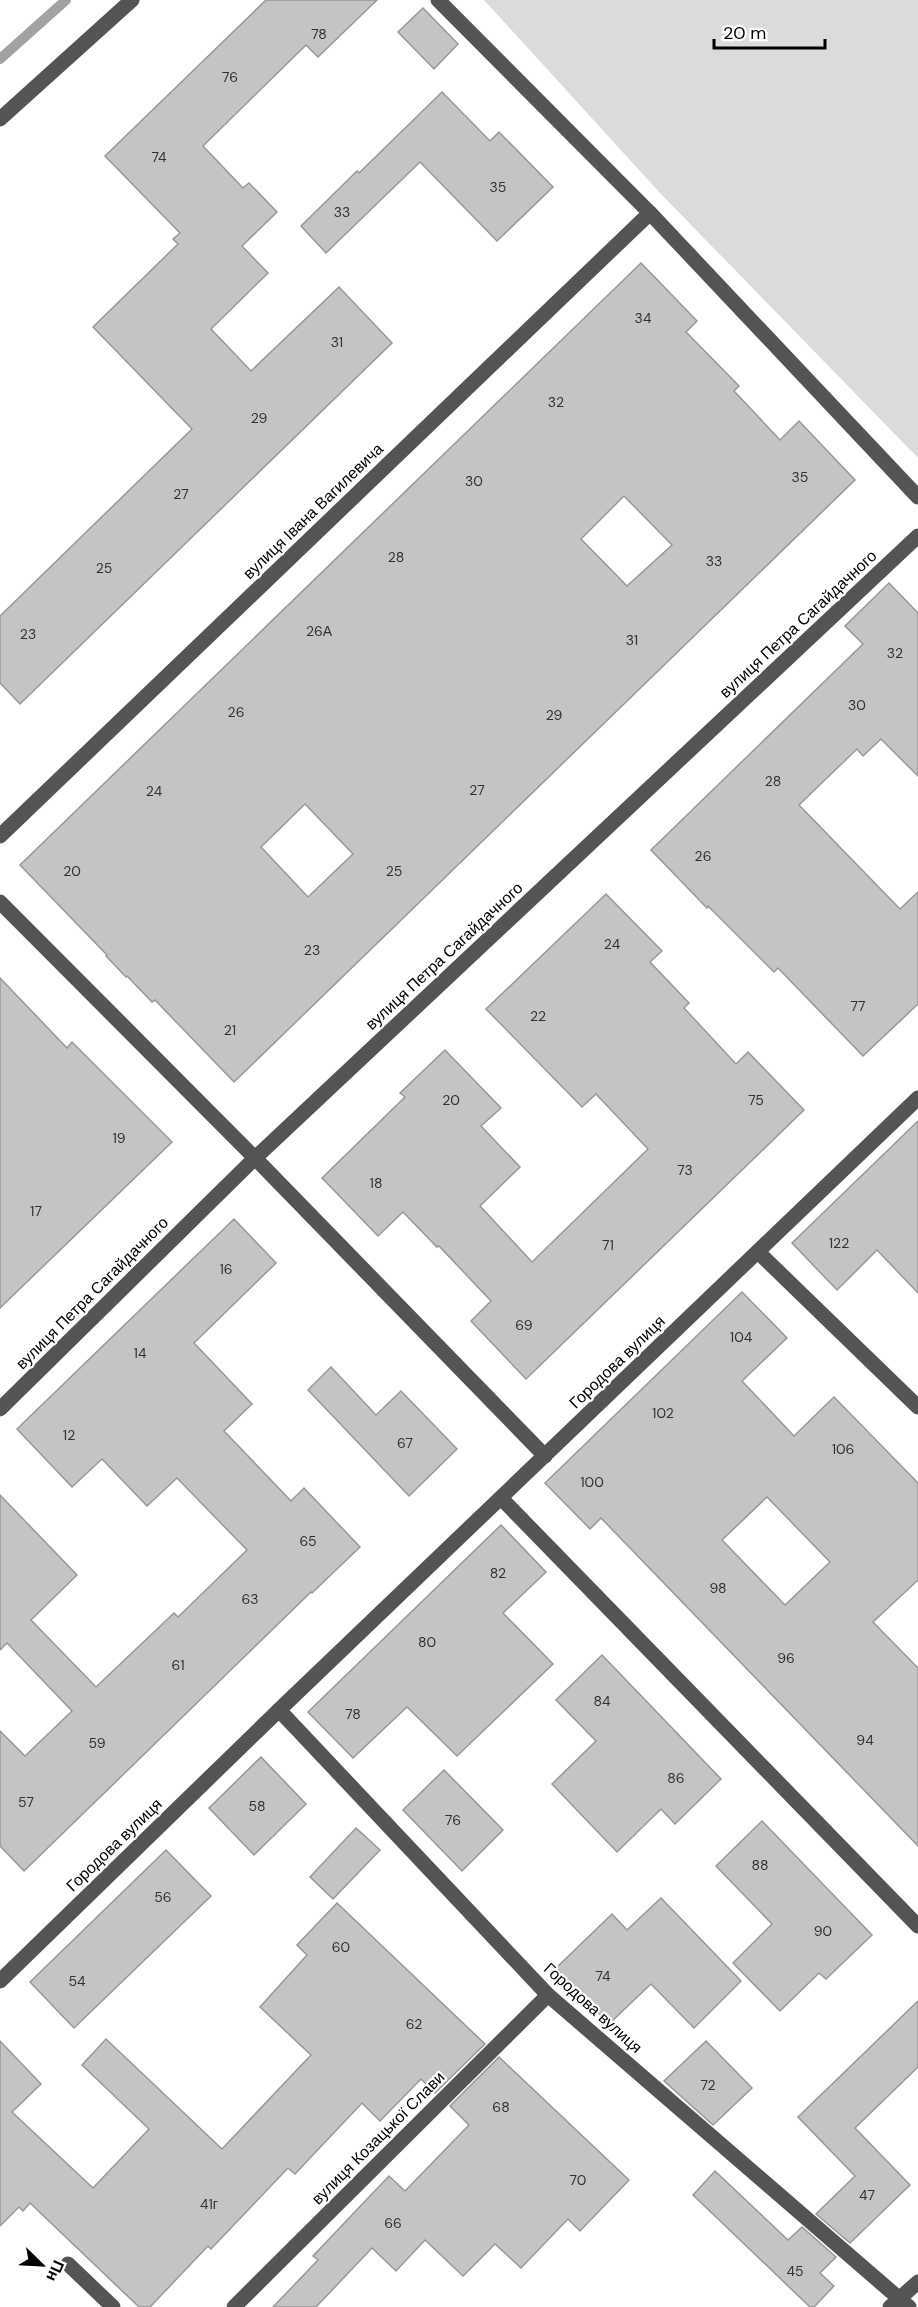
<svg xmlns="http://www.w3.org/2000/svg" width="918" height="2307" font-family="'DM Sans',sans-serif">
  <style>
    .green { fill: #dbdbdb }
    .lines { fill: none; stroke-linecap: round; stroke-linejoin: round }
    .stream { stroke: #a2a2a2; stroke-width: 10 }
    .building { fill: #c4c4c4; stroke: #989898; stroke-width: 1.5; fill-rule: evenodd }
    .minor { stroke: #545454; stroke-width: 15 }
    .labels { text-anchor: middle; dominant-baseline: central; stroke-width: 4.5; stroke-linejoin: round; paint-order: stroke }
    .number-label { font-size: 14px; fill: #313131 }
    .street-label { font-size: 16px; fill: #000; stroke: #fff }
  </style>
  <rect width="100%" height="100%" fill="#fff"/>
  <!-- green -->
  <path class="green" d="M484,0h434v458l-258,-265z"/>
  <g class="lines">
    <!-- stream -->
    <path class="stream" d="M0,59l66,-59"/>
  </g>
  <!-- building -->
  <g class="building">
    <path d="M266,0h111l-59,57 -12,-12 -103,101 40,42 6,-5 28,29 -35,34 26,27 -57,56 40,42 88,-84 53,56 -372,361 -20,-21v-67l192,-187 -99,-102 85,-83 -5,-5 7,-6 -75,-77z"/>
    <path d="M423,8l35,36 -24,25 -36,-37z"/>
    <path d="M442,92l48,49 9,-9 54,55 -56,54 -77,-79 -94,91 -25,-27 56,-55 2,2z"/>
    <path d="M641,263l56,58 -11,11 53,54 -5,5 46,49 19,-19 56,59 -621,602 -79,-82 -3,2 -25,-26 -1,1 -20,-21 1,-1 -87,-90zM624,496l48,49 -45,41 -46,-47zM305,804l48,50 -45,43 -47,-50z"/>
    <path d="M889,583l29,30v163l-37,-37 -18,17 -6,-7 -58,56 101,104 18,-17v112l-55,52 -85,-88 -4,4 -66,-66 -1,2 -56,-58 212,-206 -18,-18z"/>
    <path d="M606,894l56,57 -12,11 39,41 -5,5 52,56 12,-12 56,58 -278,269 -55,-58 20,-20 -52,-55 -2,1 -34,-35 -25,24 -56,-58 83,-81 -5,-4 45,-43 56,58 -20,18 39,41 -40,39 52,56 116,-113 -52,-55 -14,13 -96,-98z"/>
    <path d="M0,978l67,70 5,-6 100,100 -172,166z"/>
    <path d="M918,1121v172l-41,-43 -40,40 -45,-47z"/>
    <path d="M234,1219l42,44 -82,80 58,61 -28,27 67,70 13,-13 56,59 -48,46 -1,-1 -287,279 -24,-25v-115l25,25 47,-45 -65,-68 -7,7v-155l77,80 -46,45 65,67 78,-74 4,4 69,-67 -70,-72 -30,28 -45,-47 -30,28 -55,-58z"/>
    <path d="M742,1292l45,46 -45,43 52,55 40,-39 84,86v97l-45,42 45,46v178l-317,-328 -11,11 -45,-46zM767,1497l63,65 -45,43 -63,-65z"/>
    <path d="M331,1367l45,48 25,-24 56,58 -48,47 -101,-106z"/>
    <path d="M501,1525l45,47 -43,41 50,51 -96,92 -50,-49 -54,51 -45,-46z"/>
    <path d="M602,1655l119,124 -46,45 -14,-15 -44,43 -65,-68 44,-43 -40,-41z"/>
    <path d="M261,1757l45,47 -52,51 -45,-47z"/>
    <path d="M444,1770l59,60 -41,41 -59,-61z"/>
    <path d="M762,1821l110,114 -46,44 -7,-6 -39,38 -47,-48 39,-39 -56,-58z"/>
    <path d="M356,1828l24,22 -47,49 -23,-22z"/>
    <path d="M166,1850l45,46 -137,132 -44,-46z"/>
    <path d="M661,1898l80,83 -47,47 -43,-44 -42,40 -53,-56 56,-54 15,16z"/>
    <path d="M337,1903l148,141 -50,49 -14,-14 -41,42 -18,-18 -67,71 -7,-6 -77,81 -3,-3 -58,61h-11l-109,-104 -7,8 -4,-4 -19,19v-185l41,43 -29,28 81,76 56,-59 -67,-64 24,-26 116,110 89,-94 -51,-48 47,-52 -10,-10z"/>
    <path d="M918,2001v66l-63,61 55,57 -60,58 -34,-29 39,-38 -57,-59z"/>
    <path d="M706,2041l46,47 -39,37 -49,-44z"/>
    <path d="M499,2057l130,123 -49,51 -12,-12 -47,49 -26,-24 -32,32 -38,-36 -29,31 -24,-23 -56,59h-43l45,-47 -5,-4 76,-80 16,15 64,-66 -19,-19z"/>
    <path d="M715,2171l73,69 14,-13 34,30 -16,16 14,13 -20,21h-4l-117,-112z"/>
  </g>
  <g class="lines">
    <!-- minor -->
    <g class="minor">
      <path d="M438,0l212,213 268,284"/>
      <path d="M0,119l132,-119"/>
      <path d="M0,836l650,-623"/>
      <path d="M0,902l255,256 290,298"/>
      <path d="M758,1252l160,155"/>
      <path d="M0,1409l255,-251 663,-622"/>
      <path d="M501,1498l417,428"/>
      <path d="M279,1710l269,285 361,312"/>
      <path d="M0,1981l279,-271 639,-612"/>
      <path d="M68,2264l45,43"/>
      <path d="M234,2307l314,-312"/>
      <path d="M890,2307l28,-25"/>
    </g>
  </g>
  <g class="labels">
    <!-- number labels -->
    <g class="number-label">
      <text x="319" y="34">78</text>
      <text x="230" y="77">76</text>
      <text x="159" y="157">74</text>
      <text x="498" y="187">35</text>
      <text x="342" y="212">33</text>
      <text x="643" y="318">34</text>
      <text x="337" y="342">31</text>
      <text x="556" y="402">32</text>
      <text x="259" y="418">29</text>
      <text x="800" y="477">35</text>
      <text x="474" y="481">30</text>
      <text x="181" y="494">27</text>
      <text x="396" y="557">28</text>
      <text x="714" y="561">33</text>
      <text x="104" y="568">25</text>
      <text x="319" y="631">26А</text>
      <text x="28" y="634">23</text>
      <text x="632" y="640">31</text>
      <text x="895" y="653">32</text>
      <text x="857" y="705">30</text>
      <text x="236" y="712">26</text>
      <text x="554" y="715">29</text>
      <text x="773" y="781">28</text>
      <text x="477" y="790">27</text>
      <text x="154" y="791">24</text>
      <text x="703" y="856">26</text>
      <text x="72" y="871">20</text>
      <text x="394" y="871">25</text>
      <text x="612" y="944">24</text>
      <text x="312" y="950">23</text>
      <text x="858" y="1006">77</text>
      <text x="538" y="1016">22</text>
      <text x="230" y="1030">21</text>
      <text x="451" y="1100">20</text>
      <text x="756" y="1100">75</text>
      <text x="119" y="1138">19</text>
      <text x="685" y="1170">73</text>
      <text x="376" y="1183">18</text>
      <text x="36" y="1211">17</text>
      <text x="839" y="1243">122</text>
      <text x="608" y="1245">71</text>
      <text x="226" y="1269">16</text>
      <text x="524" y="1325">69</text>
      <text x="741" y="1337">104</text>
      <text x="140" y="1353">14</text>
      <text x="663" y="1413">102</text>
      <text x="69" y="1435">12</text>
      <text x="405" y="1443">67</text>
      <text x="843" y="1449">106</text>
      <text x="592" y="1482">100</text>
      <text x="308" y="1541">65</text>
      <text x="498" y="1573">82</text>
      <text x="718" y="1588">98</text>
      <text x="250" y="1599">63</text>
      <text x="427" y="1642">80</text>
      <text x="786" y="1658">96</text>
      <text x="178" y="1665">61</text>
      <text x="602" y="1701">84</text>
      <text x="353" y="1714">78</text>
      <text x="865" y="1740">94</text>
      <text x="97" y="1743">59</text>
      <text x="676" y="1778">86</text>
      <text x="26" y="1802">57</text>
      <text x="257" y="1806">58</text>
      <text x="453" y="1820">76</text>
      <text x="760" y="1865">88</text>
      <text x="163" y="1897">56</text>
      <text x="823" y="1931">90</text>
      <text x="341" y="1947">60</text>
      <text x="603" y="1976">74</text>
      <text x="77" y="1981">54</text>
      <text x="414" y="2024">62</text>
      <text x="708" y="2085">72</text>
      <text x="501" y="2107">68</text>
      <text x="578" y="2180">70</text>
      <text x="867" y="2195">47</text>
      <text x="209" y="2204">41г</text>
      <text x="393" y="2223">66</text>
      <text x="795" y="2271">45</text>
    </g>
    <!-- street labels -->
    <g class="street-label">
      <text transform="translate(313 511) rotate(-44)">вулиця Івана Вагилевича</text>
      <text transform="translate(798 624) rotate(-43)">вулиця Петра Сагайдачного</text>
      <text transform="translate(444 956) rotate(-43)">вулиця Петра Сагайдачного</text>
      <text transform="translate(92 1293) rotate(-45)">вулиця Петра Сагайдачного</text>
      <text transform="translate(617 1362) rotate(-44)">Городова вулиця</text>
      <text transform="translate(114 1845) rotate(-44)">Городова вулиця</text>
      <text transform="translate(593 2008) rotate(42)">Городова вулиця</text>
      <text transform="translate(378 2138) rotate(-45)">вулиця Козацької Слави</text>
    </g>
  </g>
  <!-- north arrow -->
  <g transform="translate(42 2265) rotate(114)" stroke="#ffffff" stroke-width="4.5" paint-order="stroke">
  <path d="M0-4.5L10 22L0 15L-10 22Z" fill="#000000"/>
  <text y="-9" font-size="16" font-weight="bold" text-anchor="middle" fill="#000000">Пн</text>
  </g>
  <!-- scale -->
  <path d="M714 39v9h111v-9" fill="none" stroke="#000000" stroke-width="3"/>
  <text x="723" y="39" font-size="18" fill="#000000" stroke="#ffffff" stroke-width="4.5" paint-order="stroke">20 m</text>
</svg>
